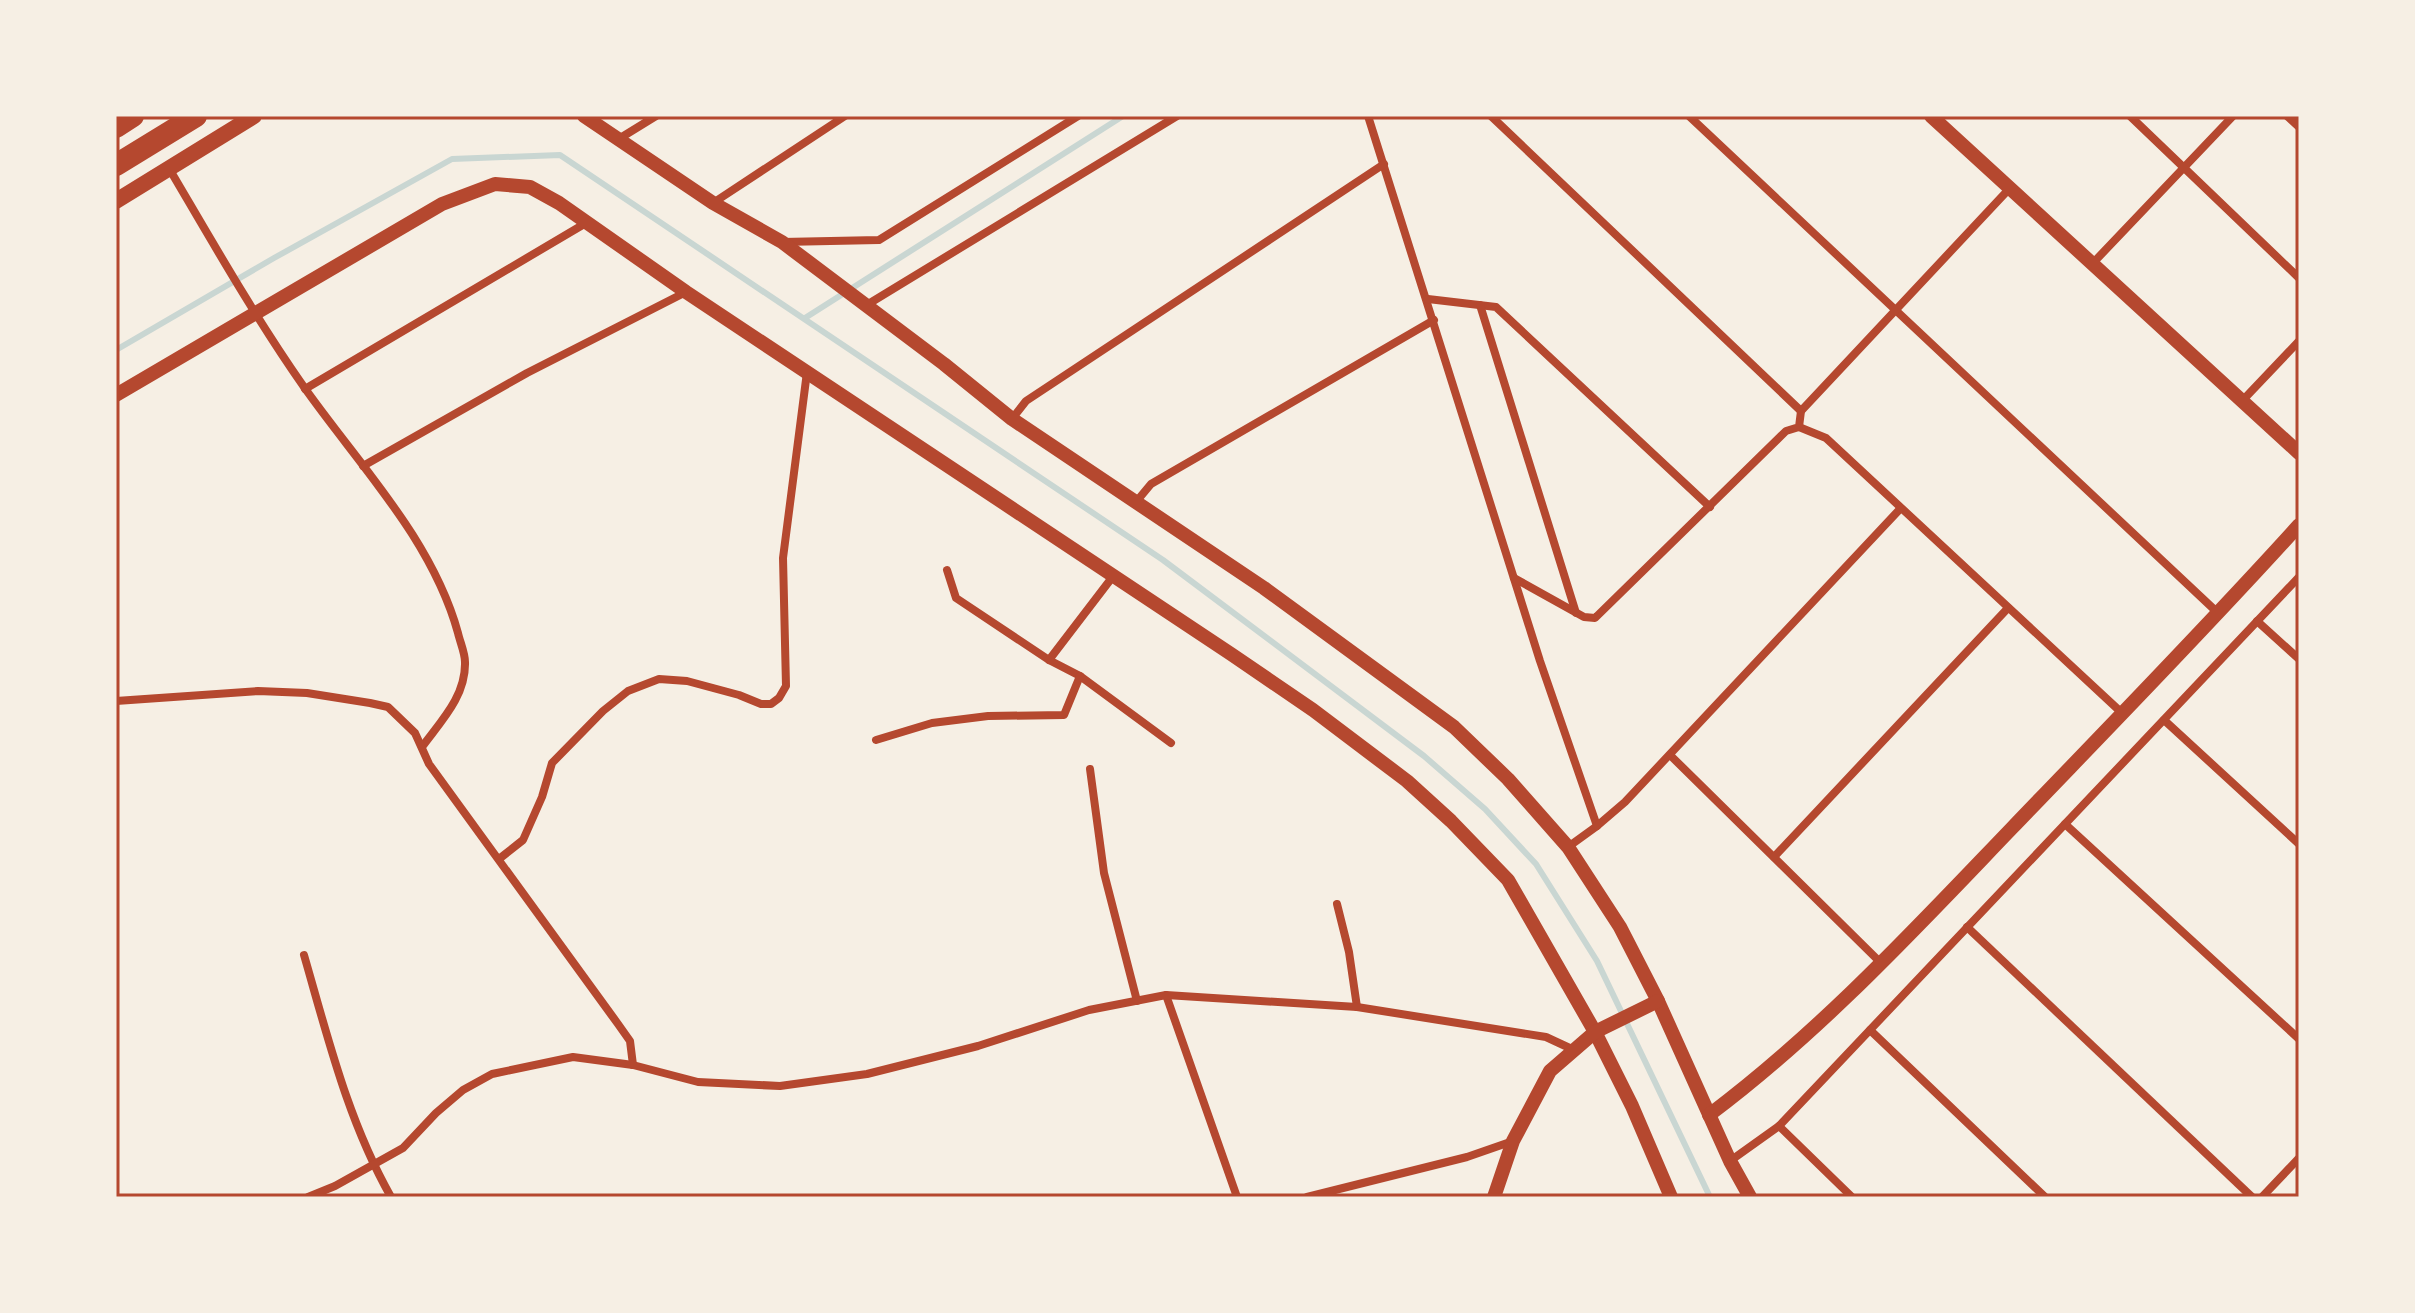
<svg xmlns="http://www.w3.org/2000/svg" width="2415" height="1313" font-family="'Asap Condensed',sans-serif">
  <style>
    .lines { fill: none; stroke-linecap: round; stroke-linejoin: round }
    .stream { stroke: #c9d6d2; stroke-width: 6 }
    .minor { stroke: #b5482f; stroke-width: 8 }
    .tertiary { stroke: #b5482f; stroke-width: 14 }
    .secondary { stroke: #b5482f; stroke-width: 16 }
    .motorway { stroke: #b5482f; stroke-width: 22 }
    .neatline { fill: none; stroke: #b5482f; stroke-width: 3 }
  </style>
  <rect width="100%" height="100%" fill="#f6efe4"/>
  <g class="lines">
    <!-- stream -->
    <g class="stream">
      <path d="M805,318l318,-202"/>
      <path d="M116,350l158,-92 178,-99 108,-4 603,405 261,196 61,53 51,55 61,97 113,236"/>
    </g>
    <!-- minor -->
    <g class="minor">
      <path d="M1368,116l172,545 57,165 -29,21"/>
      <path d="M1491,116l310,295"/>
      <path d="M1689,116l529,497"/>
      <path d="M2130,116l169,162"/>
      <path d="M2287,116l12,11"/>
      <path d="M617,140l39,-24"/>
      <path d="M170,170c43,73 85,147 134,217 55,78 128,152 154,246 2,9 7,20 7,29 1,34 -24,59 -43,85"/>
      <path d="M713,203l132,-87"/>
      <path d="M782,242l97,-2 199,-124"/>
      <path d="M2093,263l140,-147"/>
      <path d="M1428,299l68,8 214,200"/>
      <path d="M1480,305l96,308"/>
      <path d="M865,306l312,-190"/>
      <path d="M305,389l281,-166"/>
      <path d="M2243,400l56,-59"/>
      <path d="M1012,419l14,-18 358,-237"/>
      <path d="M1799,427l27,11 296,275"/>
      <path d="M363,466l164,-93 159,-81"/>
      <path d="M1136,502l15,-18 283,-164"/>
      <path d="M947,570l9,28 93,62 31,16 91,67"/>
      <path d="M1514,578l70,39 11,1 191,-187 13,-4 2,-16 209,-223"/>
      <path d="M2257,621l42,38"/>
      <path d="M1049,660l65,-85"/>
      <path d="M116,701l142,-10 49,2 63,10 18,4 27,26 14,31 189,260 12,17 3,24"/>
      <path d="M2164,720l135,124"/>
      <path d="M876,740l56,-17 56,-7 76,-1 16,-39"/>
      <path d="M1670,755l212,209"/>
      <path d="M1090,769l14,104 33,128"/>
      <path d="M2065,824l234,215"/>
      <path d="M1597,826l28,-24 275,-293"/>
      <path d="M1774,857l234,-249"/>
      <path d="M499,859l24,-19 19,-43 10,-34 51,-52 25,-20 31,-12 28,2 52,14 22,9h10l8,-6 7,-12 -3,-128 24,-186"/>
      <path d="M1337,904l12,48 8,55"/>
      <path d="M1967,927l285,270"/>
      <path d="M304,955c24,83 44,166 87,242"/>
      <path d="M1166,995l71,202"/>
      <path d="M1870,1030l175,167"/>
      <path d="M1779,1126l73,71"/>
      <path d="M1730,1161l49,-35 520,-549"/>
      <path d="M308,1197l27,-11 68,-38 33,-35 27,-23 29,-16 81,-17 60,8 65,17 82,4 87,-12 111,-28 111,-36 77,-15 191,12 189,30 28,13"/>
      <path d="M1307,1197l160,-40 46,-16"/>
      <path d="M2262,1197l37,-39"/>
    </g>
    <!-- tertiary -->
    <g class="tertiary">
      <path d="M584,116l129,87 69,39 162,122 68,55 252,169 190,139 54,52 60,68 52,80 38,74 72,160 20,36"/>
      <path d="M1931,116l368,337"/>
      <path d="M116,395l326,-191 53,-20 35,3 29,16 127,89 545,362 82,56 94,71 44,40 57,59 87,152 37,74 39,91"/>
      <path d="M1709,1115c112,-84 206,-186 303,-287 96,-100 194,-200 287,-303"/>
      <path d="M1494,1197l19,-56 37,-70 45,-39 63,-31"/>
    </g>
    <!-- secondary -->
    <path class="secondary" d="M116,201l138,-85"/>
    <!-- motorway -->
    <g class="motorway">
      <path d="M116,127l17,-11"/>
      <path d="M116,165l80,-49"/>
    </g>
  </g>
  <!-- border -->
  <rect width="2415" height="1313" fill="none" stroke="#f6efe4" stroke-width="236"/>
  <rect x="118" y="118" width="2179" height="1077" class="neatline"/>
</svg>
